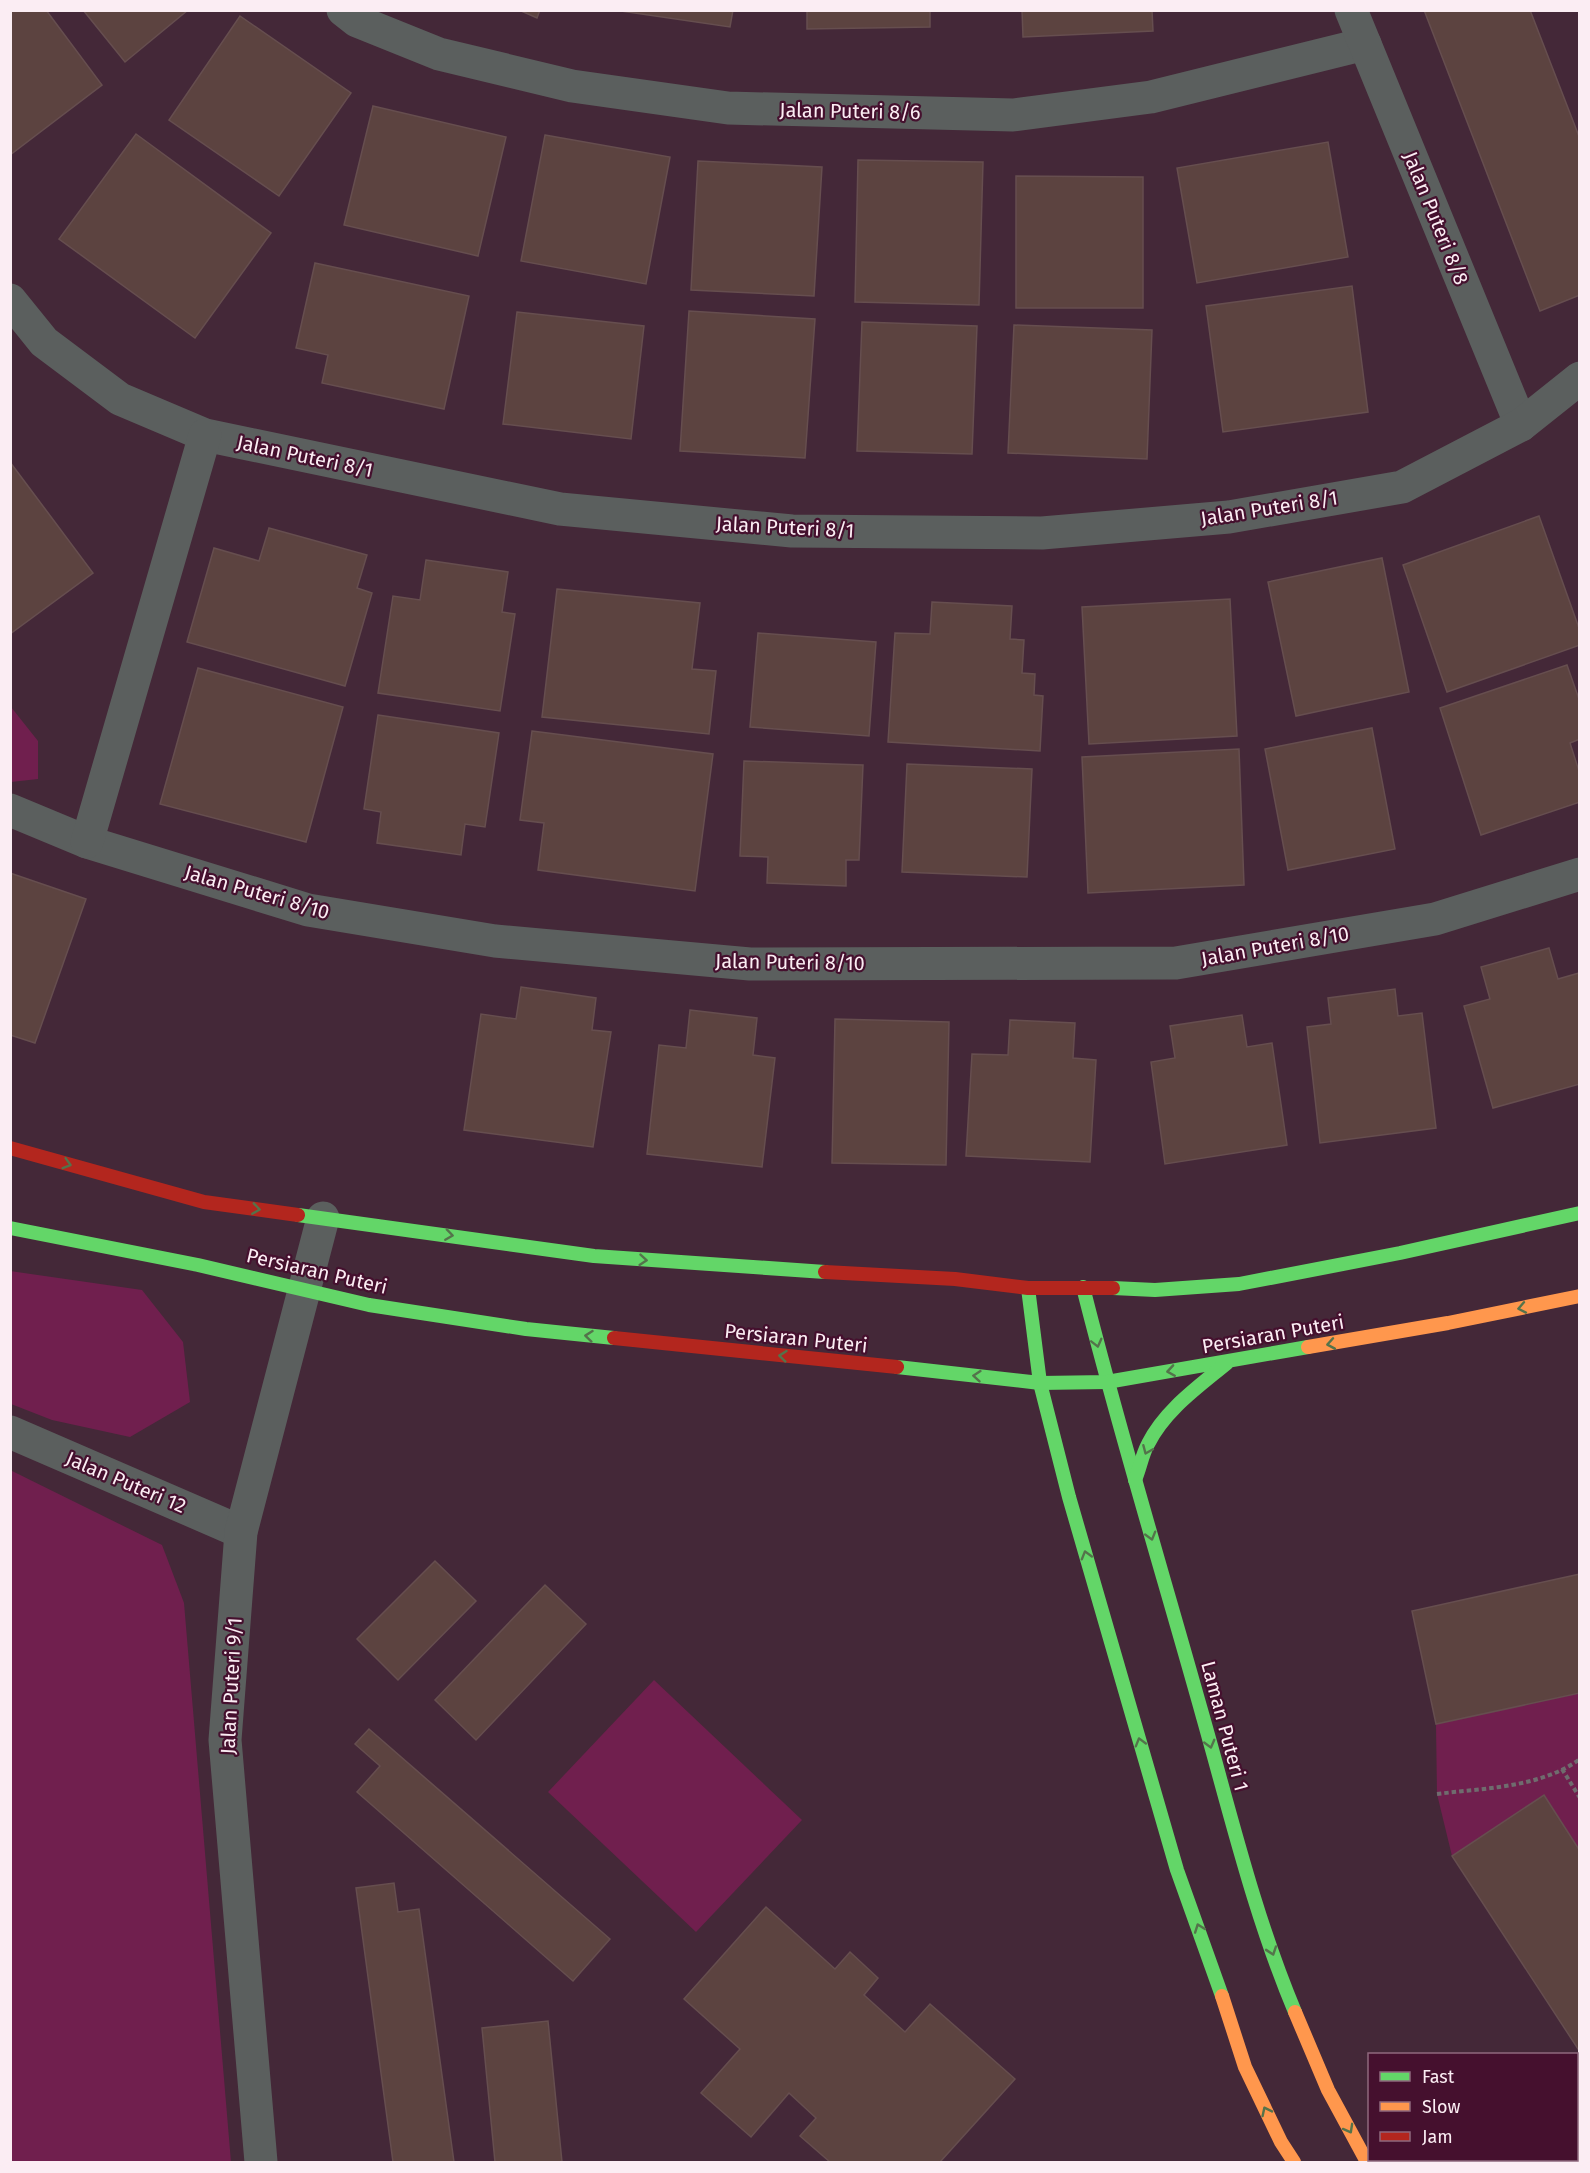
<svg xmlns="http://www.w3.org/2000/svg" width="1590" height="2173" font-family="'Fira Sans',sans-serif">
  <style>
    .green { fill: #701f4e }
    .building { fill: #5c4340; stroke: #664e4f; stroke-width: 1.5 }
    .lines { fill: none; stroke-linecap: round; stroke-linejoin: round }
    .path { stroke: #6f6c6e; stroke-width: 4; stroke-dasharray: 4.5 3; stroke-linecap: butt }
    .street { stroke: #5b5f5e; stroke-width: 33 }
    .fast { stroke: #63d668; stroke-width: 14 }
    .slow { stroke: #ff974d; stroke-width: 14 }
    .jam { stroke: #b3261e; stroke-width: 14 }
    .oneway { stroke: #54734b }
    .labels { text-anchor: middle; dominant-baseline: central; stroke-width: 4.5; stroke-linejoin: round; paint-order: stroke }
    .street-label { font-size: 20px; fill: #fbedf3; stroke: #45102e }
  </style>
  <rect width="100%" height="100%" fill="#442838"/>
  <!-- green -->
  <g class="green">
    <path d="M11,707l27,34v38l-27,3z"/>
    <path d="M10,1271l132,19 41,52 7,60 -60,35 -78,-17 -41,-16z"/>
    <path d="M10,1470l152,75 22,58 47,559h-220z"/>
    <path d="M654,1680l148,140 -106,112 -148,-140z"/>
    <path d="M1579,1693v158l-36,-55 -91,60 -15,-62 -1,-70z"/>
  </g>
  <!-- building -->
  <g class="building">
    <path d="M10,10h36l56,75 -92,70z"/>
    <path d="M83,10h105l-63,52z"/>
    <path d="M519,10h21l-3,8z"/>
    <path d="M614,10h119l-3,17z"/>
    <path d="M807,10h123v17l-123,2z"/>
    <path d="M1022,10h130l1,21 -130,6z"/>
    <path d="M1424,10h106l50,129v156l-40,16z"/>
    <path d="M240,16l111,77 -72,103 -110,-76z"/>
    <path d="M373,106l133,31 -28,119 -134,-31z"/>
    <path d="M136,134l135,99 -76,105 -136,-99z"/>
    <path d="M545,135l125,22 -24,127 -125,-23z"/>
    <path d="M1328,142l20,115 -151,26 -20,-115z"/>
    <path d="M858,160l125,2 -4,143 -124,-3z"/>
    <path d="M698,161l124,6 -8,129 -123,-6z"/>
    <path d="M1016,176l127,1v131h-127z"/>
    <path d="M315,263l154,33 -25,113 -122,-26 6,-28 -32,-7z"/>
    <path d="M1352,286l16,126 -145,20 -17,-126z"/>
    <path d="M689,311l126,8 -10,139 -125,-7z"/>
    <path d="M517,312l127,14 -13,113 -128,-15z"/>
    <path d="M862,322l115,4 -5,128 -115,-3z"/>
    <path d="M1014,325l138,5 -5,129 -139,-6z"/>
    <path d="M10,462l83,111 -83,61z"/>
    <path d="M1539,516l41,115v14l-133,47 -44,-127z"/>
    <path d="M269,528l98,27 -10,33 15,5 -27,93 -158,-44 27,-94 45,13z"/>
    <path d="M1382,558l27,134 -113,24 -28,-134z"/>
    <path d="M426,560l82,12 -6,40 13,2 -15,97 -122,-18 15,-97 27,4z"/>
    <path d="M557,589l143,14 -8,66 24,2 -7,63 -167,-17z"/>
    <path d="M1230,599l7,137 -148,8 -7,-137z"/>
    <path d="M932,602l80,4 -2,33 14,1 -2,33 13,1 -1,21 9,1 -3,55 -152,-9 7,-109 35,1z"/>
    <path d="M758,633l118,9 -7,94 -119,-9z"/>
    <path d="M1567,665l13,37v37l-10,4 10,31v28l-99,33 -41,-127z"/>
    <path d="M198,668l145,39 -37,135 -146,-38z"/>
    <path d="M378,715l121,18 -14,94 -20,-3 -4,31 -84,-12 4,-31 -17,-3z"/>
    <path d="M1372,728l23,121 -107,21 -23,-121z"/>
    <path d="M532,731l181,23 -18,137 -157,-21 6,-47 -24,-3z"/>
    <path d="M1239,749l5,136 -156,8 -6,-136z"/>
    <path d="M744,761l119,4 -4,95h-13v26l-79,-3 1,-26 -28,-1z"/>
    <path d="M907,764l125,5 -5,108 -125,-5z"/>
    <path d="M10,873l76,26 -51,144 -25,-8z"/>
    <path d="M1549,948l9,31 21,-6 1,3v108l-87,24 -29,-102 26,-7 -9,-32z"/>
    <path d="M521,987l75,11 -4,32 19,2 -18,115 -129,-17 17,-116 35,5z"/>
    <path d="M1395,989l3,27 24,-3 14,115 -116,15 -13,-116 24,-3 -3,-26z"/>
    <path d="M690,1010l67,8 -4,37 22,3 -13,109 -115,-13 12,-109 27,3z"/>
    <path d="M1242,1015l5,32 25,-4 15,102 -122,19 -14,-102 24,-4 -5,-32z"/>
    <path d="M835,1019l114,3 -3,143 -114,-2z"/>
    <path d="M1010,1020l65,3 -2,35 23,2 -6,102 -124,-6 6,-102 36,1z"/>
    <path d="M435,1561l41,40 -78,79 -41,-41z"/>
    <path d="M1580,1574v119l-144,31 -24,-113z"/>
    <path d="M545,1585l41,39 -110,116 -41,-40z"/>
    <path d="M369,1729l241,210 -37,42 -216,-189 23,-26 -25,-22z"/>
    <path d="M1544,1795l36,56v201l-128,-196z"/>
    <path d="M394,1883l4,29 21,-3 35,253h-61l-37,-274z"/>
    <path d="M766,1907l69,62 15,-17 28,26 -14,17 41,37 25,-28 85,75 -75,83h-110l-30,-26 16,-18 -27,-25 -38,44 -50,-44 39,-44 -56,-50z"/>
    <path d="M548,2021l14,141h-67l-13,-134z"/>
  </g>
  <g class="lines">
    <!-- path -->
    <g class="path">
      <path d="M1562,1769l18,29"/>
      <path d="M1437,1794c47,-6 103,-6 143,-35"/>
    </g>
    <!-- street -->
    <g class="street">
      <path d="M343,10l14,11 82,33 133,32 156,22 285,7 138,-18 214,-53"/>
      <path d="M1351,10l170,415"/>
      <path d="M10,300l34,42 76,57 85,36 355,74 232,22 250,2 187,-16 173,-30 119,-62 59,-47"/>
      <path d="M10,810l77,32 221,68 187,31 255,23 426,-1 259,-44 145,-45"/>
      <path d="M87,842l118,-407"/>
      <path d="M10,1432l231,100"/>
      <path d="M261,2162l-36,-422 16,-208 82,-314"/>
    </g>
    <!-- fast -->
    <g class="fast">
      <path d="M298,1215l296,41 231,16"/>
      <path d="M10,1228l188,37 171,40 157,24 88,9"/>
      <path d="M1083,1287c36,144 80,287 120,430 28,99 52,200 92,295"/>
      <path d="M1028,1288l12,95 29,114 108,373 45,126"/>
      <path d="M1113,1288l42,2 84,-6 161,-31 180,-40"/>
      <path d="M897,1367l143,16 67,-1 201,-35"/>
      <path d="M1135,1480c5,-12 7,-25 13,-36 17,-34 50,-57 79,-81"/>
    </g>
    <!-- slow -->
    <g class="slow">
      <path d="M1308,1347l140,-24 132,-27"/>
      <path d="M1222,1996l23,71 36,75 13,20"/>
      <path d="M1295,2012l33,78 39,72"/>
    </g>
    <!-- jam -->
    <g class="jam">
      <path d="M10,1148l194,54 94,13"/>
      <path d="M825,1272l130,7 73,9h85"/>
      <path d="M614,1338l283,29"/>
    </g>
  </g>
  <!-- one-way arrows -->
  <defs><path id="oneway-chevron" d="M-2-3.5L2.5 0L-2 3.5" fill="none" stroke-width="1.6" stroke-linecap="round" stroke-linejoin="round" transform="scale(1.5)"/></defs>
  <g class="oneway">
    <use href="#oneway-chevron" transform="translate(67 1164) rotate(16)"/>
    <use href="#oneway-chevron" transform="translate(256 1209) rotate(8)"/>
    <use href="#oneway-chevron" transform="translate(449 1235) rotate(8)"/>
    <use href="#oneway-chevron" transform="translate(643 1260) rotate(5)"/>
    <use href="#oneway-chevron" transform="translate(1522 1308) rotate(169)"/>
    <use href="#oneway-chevron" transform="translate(589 1336) rotate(-174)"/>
    <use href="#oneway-chevron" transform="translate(1097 1343) rotate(76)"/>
    <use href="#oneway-chevron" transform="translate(1331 1344) rotate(170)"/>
    <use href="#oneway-chevron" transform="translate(783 1356) rotate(-174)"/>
    <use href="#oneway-chevron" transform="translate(1171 1371) rotate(171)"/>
    <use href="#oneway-chevron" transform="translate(977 1376) rotate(-175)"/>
    <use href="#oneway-chevron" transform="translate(1147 1450) rotate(113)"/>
    <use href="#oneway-chevron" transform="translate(1151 1536) rotate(74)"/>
    <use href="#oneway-chevron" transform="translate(1086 1555) rotate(-106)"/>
    <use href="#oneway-chevron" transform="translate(1140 1742) rotate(-106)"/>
    <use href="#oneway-chevron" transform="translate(1210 1744) rotate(75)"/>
    <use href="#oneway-chevron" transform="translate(1199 1928) rotate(-110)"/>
    <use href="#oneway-chevron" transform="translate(1272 1951) rotate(71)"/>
    <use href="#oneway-chevron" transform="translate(1266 2111) rotate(-116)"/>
    <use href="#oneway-chevron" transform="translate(1349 2129) rotate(61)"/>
  </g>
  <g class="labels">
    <!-- street labels -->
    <g class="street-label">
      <text transform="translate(850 111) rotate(1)">Jalan Puteri 8/6</text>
      <text transform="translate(1436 218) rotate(68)">Jalan Puteri 8/8</text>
      <text transform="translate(305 456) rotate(12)">Jalan Puteri 8/1</text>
      <text transform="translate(1269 508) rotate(-9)">Jalan Puteri 8/1</text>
      <text transform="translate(785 527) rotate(3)">Jalan Puteri 8/1</text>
      <text transform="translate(257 892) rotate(16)">Jalan Puteri 8/10</text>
      <text transform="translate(1275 946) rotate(-10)">Jalan Puteri 8/10</text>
      <text transform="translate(790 962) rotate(1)">Jalan Puteri 8/10</text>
      <text transform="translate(317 1271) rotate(13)">Persiaran Puteri</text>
      <text transform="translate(1273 1334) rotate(-10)">Persiaran Puteri</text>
      <text transform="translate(796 1338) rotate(6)">Persiaran Puteri</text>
      <text transform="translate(126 1482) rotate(23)">Jalan Puteri 12</text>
      <text transform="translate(231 1686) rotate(-87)">Jalan Puteri 9/1</text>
      <text transform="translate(1225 1726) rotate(75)">Laman Puteri 1</text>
    </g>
  </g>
  <!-- border -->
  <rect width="1590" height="2173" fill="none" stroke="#fbedf3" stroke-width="24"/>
  <!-- legend -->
  <rect x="1368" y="2053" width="210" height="108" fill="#45102e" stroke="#8e687d" stroke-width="1.5"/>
  <rect x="1380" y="2072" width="30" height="9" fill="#63d668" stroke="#8e687d" stroke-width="1.5"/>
  <text x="1422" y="2083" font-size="18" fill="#fbedf3">Fast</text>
  <rect x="1380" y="2102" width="30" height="9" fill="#ff974d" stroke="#8e687d" stroke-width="1.5"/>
  <text x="1422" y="2113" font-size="18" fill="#fbedf3">Slow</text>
  <rect x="1380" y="2132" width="30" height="9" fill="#b3261e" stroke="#8e687d" stroke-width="1.5"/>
  <text x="1422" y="2143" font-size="18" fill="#fbedf3">Jam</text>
</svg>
